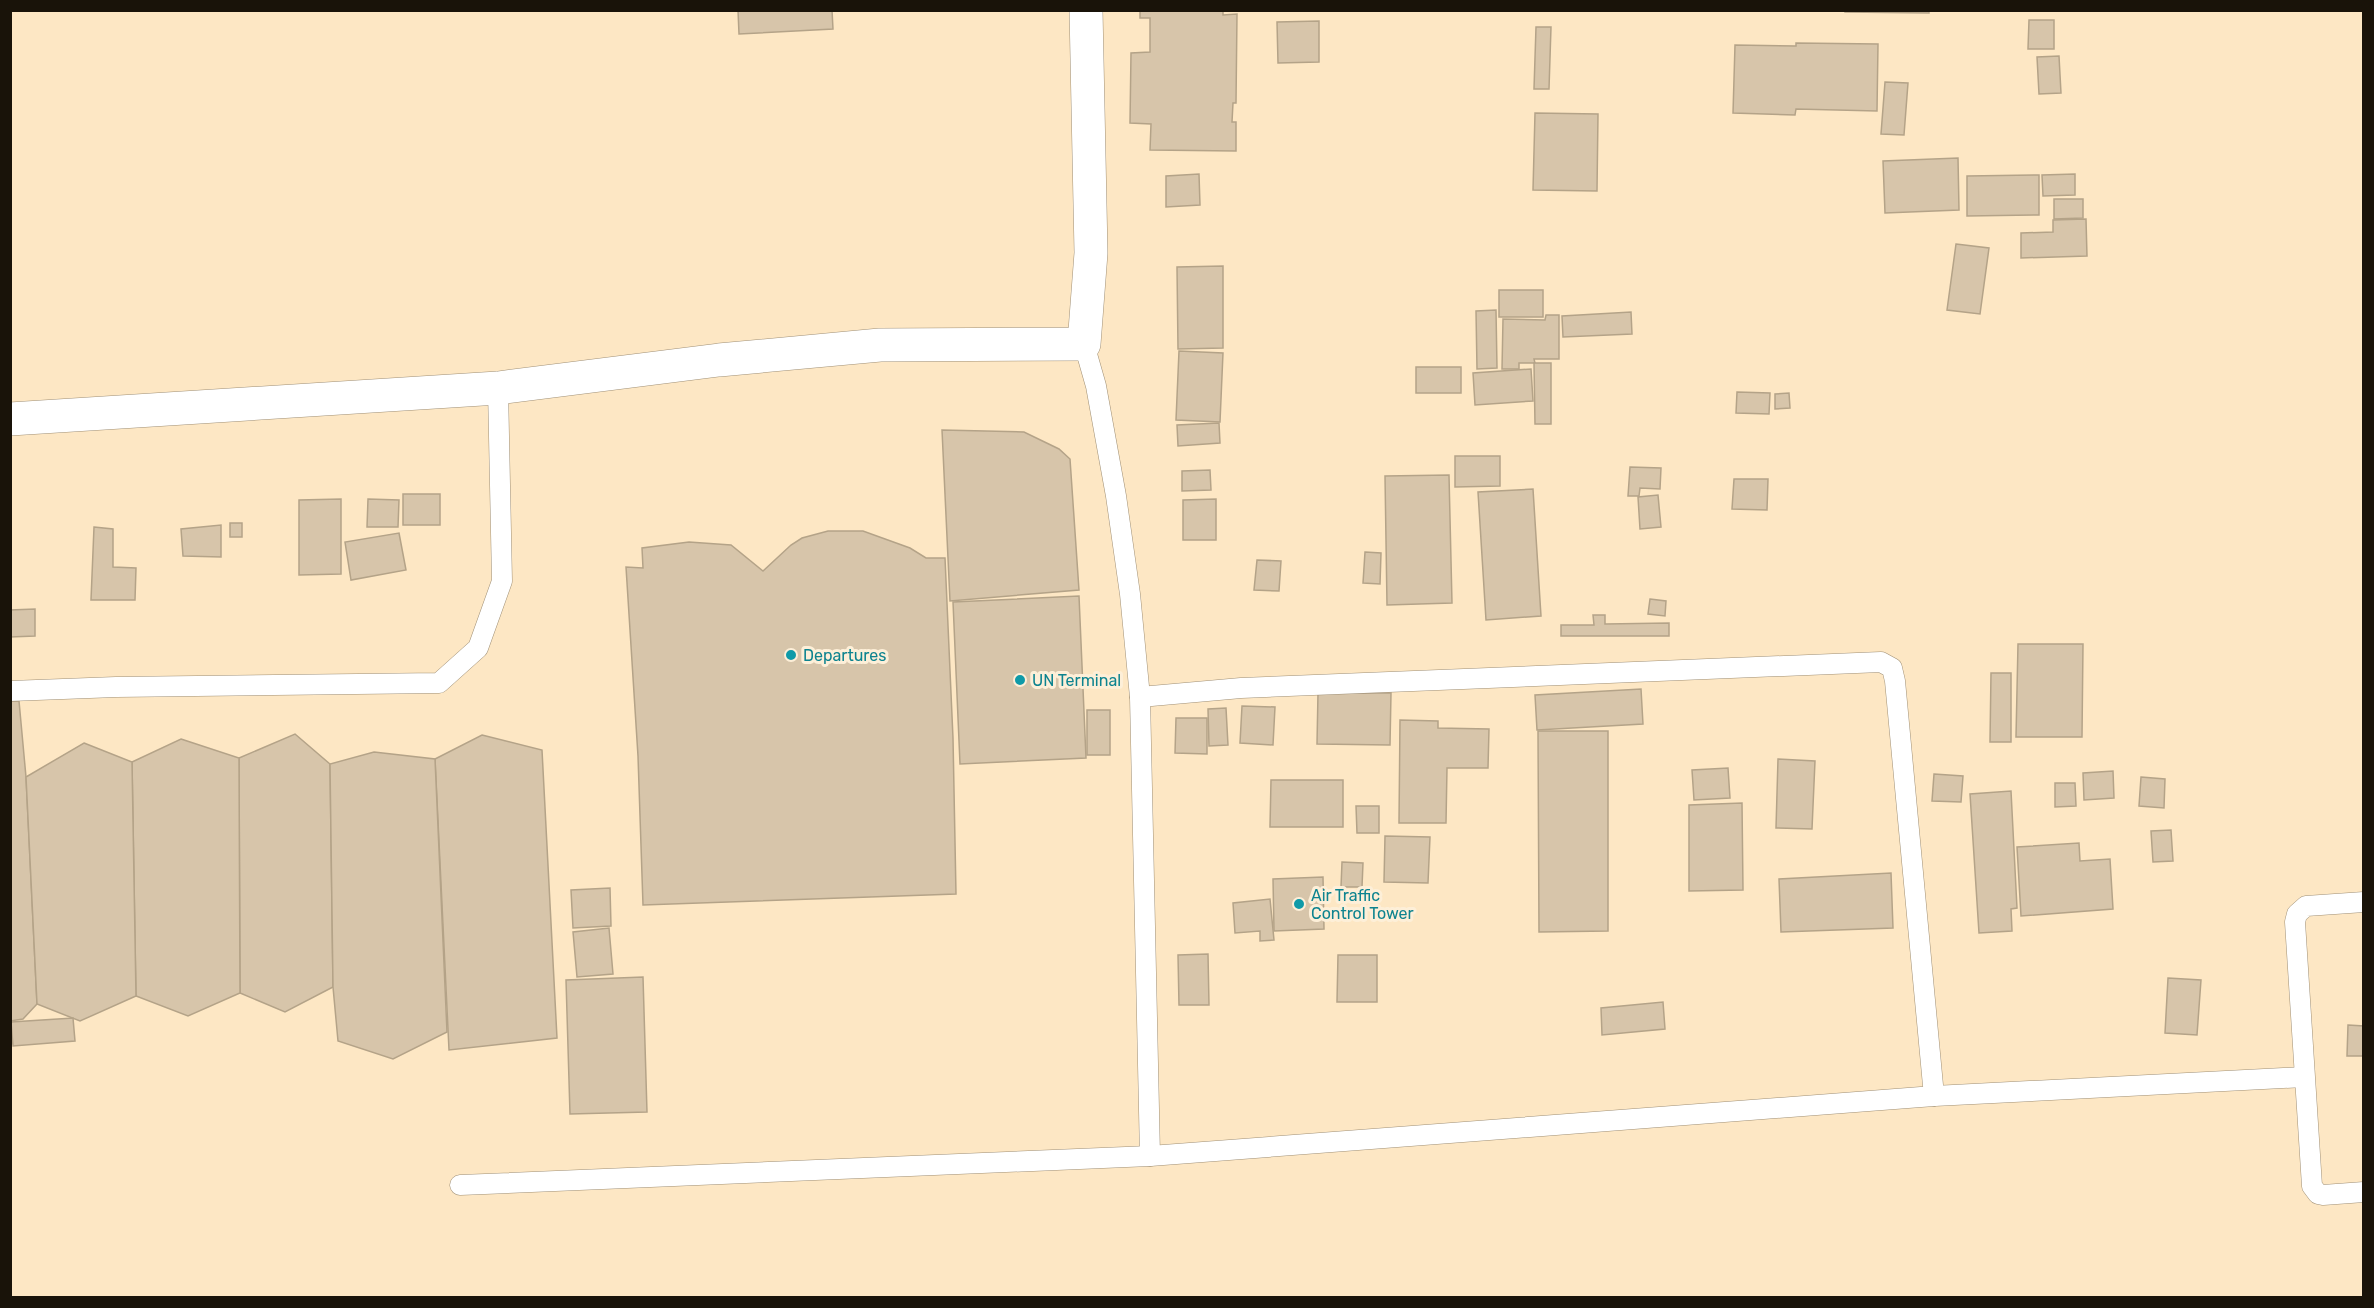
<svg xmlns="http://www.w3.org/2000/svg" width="2374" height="1308" font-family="Rubik,sans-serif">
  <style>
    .built { fill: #fde7c4 }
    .building { fill: #d7c5aa; stroke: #b4a388; stroke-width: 1.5 }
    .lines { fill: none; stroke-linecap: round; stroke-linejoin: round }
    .service-casing { stroke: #a09076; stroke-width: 21 }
    .minor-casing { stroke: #a09076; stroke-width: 34 }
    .service { stroke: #fff; stroke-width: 20 }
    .minor { stroke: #fff; stroke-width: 33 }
    .culture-dot { fill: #0f9aa8; stroke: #fdefd8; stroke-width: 2 }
    .labels { text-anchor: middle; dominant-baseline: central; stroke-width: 6; stroke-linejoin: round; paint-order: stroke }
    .culture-label { font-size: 16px; fill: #0d838f; stroke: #fdefd8; text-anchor: start }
  </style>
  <rect width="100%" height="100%" fill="#fdefd8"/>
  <!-- built -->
  <path class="built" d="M10,11h2353v1286h-2352z"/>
  <!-- building -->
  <g class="building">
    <path d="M738,10h94l1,19 -94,5z"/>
    <path d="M1140,10h83v5l14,-1 -1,89h-3l-1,19h4v29l-86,-1 1,-26 -21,-1 1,-70 19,-1v-34h-10z"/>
    <path d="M1845,10h84v3l-84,-1z"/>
    <path d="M2029,20h25v29h-26z"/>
    <path d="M1319,21v41l-41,1 -1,-41z"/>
    <path d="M1536,27h15l-2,62h-15z"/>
    <path d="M1796,43l82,1 -1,67 -81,-2 -1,6 -62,-2 2,-68 61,1z"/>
    <path d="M2059,56l2,37 -22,1 -2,-37z"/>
    <path d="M1885,82l23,1 -4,52 -23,-1z"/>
    <path d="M1535,113l63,1 -1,77 -64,-1z"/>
    <path d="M1958,158l1,52 -74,3 -2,-52z"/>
    <path d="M1199,174l1,31 -34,2v-31z"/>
    <path d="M2075,174v21l-32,1 -1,-21z"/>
    <path d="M2039,175v40l-72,1v-40z"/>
    <path d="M2054,199h29v19l-29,1z"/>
    <path d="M2086,219l1,37 -66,2v-25l32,-1v-12z"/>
    <path d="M1956,244l33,4 -9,66 -33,-4z"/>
    <path d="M1223,266v82l-45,1 -1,-82z"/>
    <rect x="1499" y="290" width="44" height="27"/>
    <path d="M1496,310l1,58 -20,1 -1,-58z"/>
    <path d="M1631,312l1,22 -69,3 -1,-21z"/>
    <path d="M1546,315h13v44h-25l1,4h-16v6h-17l1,-50 42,1z"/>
    <path d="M1179,351l44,2 -3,69 -44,-2z"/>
    <path d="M1534,363h17v61h-16z"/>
    <rect x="1416" y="367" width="45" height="26"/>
    <path d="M1531,369l2,32 -58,4 -2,-32z"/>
    <path d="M1737,392l33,1 -1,21 -33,-1z"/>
    <path d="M1789,393l1,15 -15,1v-15z"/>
    <path d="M1219,423l1,20 -42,3 -1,-21z"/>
    <path d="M942,430l82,2 35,17 11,10 9,131 -129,11z"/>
    <path d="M1455,456h45v30l-45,1z"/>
    <path d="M1630,467l31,1 -1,21 -20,-1 -1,8h-11z"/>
    <path d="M1210,470l1,20 -29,1v-20z"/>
    <path d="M1449,475l3,128 -65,2 -2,-129z"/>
    <path d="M1734,479h34l-1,31 -35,-1z"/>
    <path d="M1533,489l8,127 -55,4 -8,-128z"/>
    <rect x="403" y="494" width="37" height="31"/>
    <path d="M1658,495l3,32 -21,2 -2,-32z"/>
    <path d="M341,499v75l-42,1v-75z"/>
    <path d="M368,499l31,1 -1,27h-31z"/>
    <path d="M1216,499v41h-33v-40z"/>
    <rect x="230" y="523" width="12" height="14"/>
    <path d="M221,525v32l-38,-1 -2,-27z"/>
    <path d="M94,527l19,2v38l23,1 -1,32h-44z"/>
    <path d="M828,531h35l47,17 16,10h19l8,180 3,156 -313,11 -5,-149 -12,-189 17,1 -1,-20 47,-6 42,3 32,26 28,-26 11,-7z"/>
    <path d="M399,533l7,37 -55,10 -6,-38z"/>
    <path d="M1365,552l16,1 -1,31 -17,-1z"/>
    <path d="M1257,560l24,1 -2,30 -25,-1z"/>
    <path d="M1079,596l7,162 -126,6 -7,-162z"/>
    <path d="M1650,599l16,2 -1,15 -17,-2z"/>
    <path d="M35,609v27l-25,1v-27z"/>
    <path d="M1593,615h12v9l64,-1v13h-108v-11h33z"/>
    <path d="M2018,644h65l-1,93h-66z"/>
    <path d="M1991,673h20v69h-21z"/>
    <path d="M1641,689l2,35 -106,6 -2,-35z"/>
    <path d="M1318,693h73l-1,52 -73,-1z"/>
    <path d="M10,701h9l7,76 11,227 -14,15 -13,2z"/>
    <path d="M1242,706l33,1 -2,38 -33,-2z"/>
    <path d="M1226,708l2,37 -19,1 -1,-37z"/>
    <rect x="1087" y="710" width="23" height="45"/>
    <path d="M1176,718h31v36l-32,-1z"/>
    <path d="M1400,720l38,1v7l51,1 -1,39h-41l-1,55h-47z"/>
    <path d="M1538,731h70v200l-69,1z"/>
    <path d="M295,734l35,30 3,223 -48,25 -45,-19 -1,-235z"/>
    <path d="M482,735l60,15 15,288 -108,12 -14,-291z"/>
    <path d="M181,739l58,19 1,235 -52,23 -52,-20 -4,-234z"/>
    <path d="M84,743l48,19 4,234 -56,25 -43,-17 -11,-227z"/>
    <path d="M374,752l61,7 12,273 -54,27 -55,-18 -5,-54 -3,-223z"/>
    <path d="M1778,759l37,2 -3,68 -36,-1z"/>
    <path d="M1728,768l2,30 -36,2 -2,-30z"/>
    <path d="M2113,771l1,27 -30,2 -1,-27z"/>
    <path d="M1934,774l29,2 -2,26 -29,-1z"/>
    <path d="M2141,777l24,2 -1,29 -25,-2z"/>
    <path d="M1271,780h72v47h-73z"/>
    <path d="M2055,783h20l1,23 -21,1z"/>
    <path d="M2011,791l6,117 -6,1 1,22 -33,2 -9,-139z"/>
    <path d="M1742,803l1,87 -54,1v-86z"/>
    <path d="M1356,806h23v27h-22z"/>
    <path d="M2171,830l2,31 -20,1 -2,-31z"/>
    <path d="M1385,836l45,1 -2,46 -44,-1z"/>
    <path d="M2079,843l1,18 30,-2 3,50 -92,7 -4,-69z"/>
    <path d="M1342,862l21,1 -1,24h-21z"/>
    <path d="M1891,873l2,55 -112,4 -2,-53z"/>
    <path d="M1323,877l1,52 -50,2 -1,-52z"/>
    <path d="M610,888l1,38 -38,2 -2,-38z"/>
    <path d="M1270,899l4,41 -14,1v-10l-25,2 -2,-30z"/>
    <path d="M609,928l4,46 -36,3 -4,-45z"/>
    <path d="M1208,954l1,51h-30l-1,-50z"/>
    <path d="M1338,955h39v47h-40z"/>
    <path d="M643,977l4,135 -77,2 -4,-134z"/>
    <path d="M2168,978l33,2 -4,55 -32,-2z"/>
    <path d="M1663,1002l2,27 -63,6 -1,-27z"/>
    <path d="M73,1018l2,23 -62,5 -2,-24z"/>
    <path d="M2348,1025l16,1v30h-17z"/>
  </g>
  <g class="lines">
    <defs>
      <g id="service">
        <path d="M1084,344l12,42 20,110 14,98 10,103 10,459"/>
        <path d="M10,691l106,-4 323,-4 39,-35 24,-67 -4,-193"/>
        <path d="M1140,697l101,-9 640,-26 11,6 3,13 39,415"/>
        <path d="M2364,902l-58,4 -9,8 -2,8 17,264 6,8 5,1 41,-3"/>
        <path d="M460,1185l690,-29 784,-60 370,-19"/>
      </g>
      <path id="minor" d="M10,419l488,-31 221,-28 161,-15 204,-1 7,-91 -5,-243"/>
    </defs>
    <!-- service casing -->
    <use href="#service" class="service-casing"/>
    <!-- minor casing -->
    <use href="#minor" class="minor-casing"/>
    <!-- service -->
    <use href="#service" class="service"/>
    <!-- minor -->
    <use href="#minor" class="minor"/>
  </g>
  <!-- markers -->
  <g class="culture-dot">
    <circle cx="791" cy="655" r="6"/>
    <circle cx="1020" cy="680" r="6"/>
    <circle cx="1299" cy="904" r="6"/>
  </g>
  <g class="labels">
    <!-- culture labels -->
    <g class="culture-label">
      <text x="803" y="655">Departures</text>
      <text x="1032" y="680">UN Terminal</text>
      <text x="1311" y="895">Air Traffic<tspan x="1311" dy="18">Control Tower</tspan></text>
    </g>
  </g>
  <!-- border -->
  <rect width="2374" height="1308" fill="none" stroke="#191309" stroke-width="24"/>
</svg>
